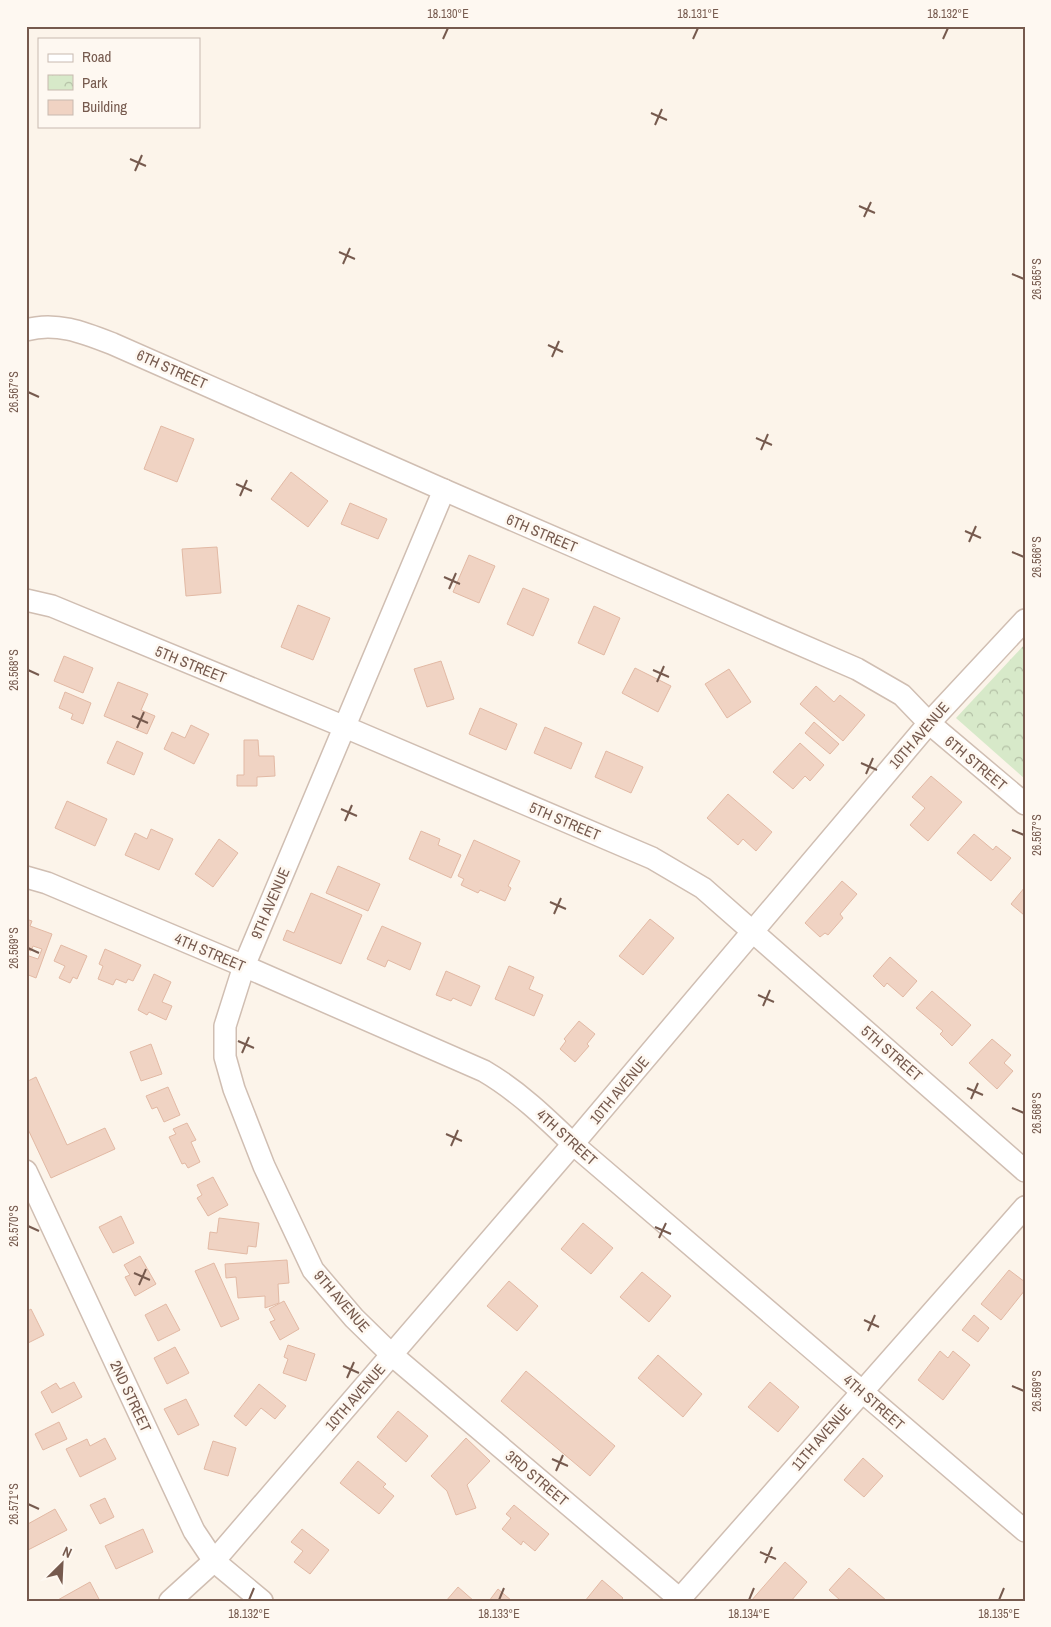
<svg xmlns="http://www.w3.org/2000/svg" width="1051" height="1627" font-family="'Archivo Narrow',sans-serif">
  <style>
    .park { fill: url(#park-crowns) }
    .building { fill: #f0d3c3; stroke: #e2b9a4 }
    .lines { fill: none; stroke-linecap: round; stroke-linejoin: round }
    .minor-casing { stroke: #d0beb2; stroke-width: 24 }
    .minor { stroke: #fff; stroke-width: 21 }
    .ticks { fill: none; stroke: #765a4e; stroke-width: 2 }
    .labels { text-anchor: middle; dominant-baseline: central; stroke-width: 5; stroke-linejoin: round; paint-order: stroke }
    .street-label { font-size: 15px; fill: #765a4e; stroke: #fef8f1 }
    .neatline { fill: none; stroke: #765a4e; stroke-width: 2 }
    .ticks-label { font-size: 12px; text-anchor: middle; fill: #765a4e }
  </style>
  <defs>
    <pattern id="park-crowns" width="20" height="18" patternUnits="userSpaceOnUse" patternTransform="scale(1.25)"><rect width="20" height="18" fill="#d7e9c9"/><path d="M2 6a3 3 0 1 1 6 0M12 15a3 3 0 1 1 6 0" fill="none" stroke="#b3c0a5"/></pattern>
  </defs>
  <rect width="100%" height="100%" fill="#fcf4ea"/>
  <!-- park -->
  <path class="park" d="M1025,644v135l-69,-61z"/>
  <!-- building -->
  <g class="building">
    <path d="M161,426l33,13 -17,43 -33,-13z"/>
    <path d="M291,472l37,29 -20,26 -37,-28z"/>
    <path d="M350,503l37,16 -9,20 -37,-15z"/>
    <path d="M217,547l4,46 -35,3 -4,-47z"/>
    <path d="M469,555l26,11 -16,37 -26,-11z"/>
    <path d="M523,588l26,11 -16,37 -26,-12z"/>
    <path d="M298,605l32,13 -17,42 -32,-13z"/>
    <path d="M594,606l26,12 -16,37 -26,-12z"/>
    <path d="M64,656l29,12 -10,25 -29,-12z"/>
    <path d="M441,661l13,38 -27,8 -13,-38z"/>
    <path d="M635,668l36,18 -13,26 -36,-19z"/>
    <path d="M729,669l22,33 -24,16 -22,-34z"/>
    <path d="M118,682l30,12 -7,16 14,6 -8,18 -43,-18z"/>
    <path d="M816,686l18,16 6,-7 25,20 -22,26 -43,-37z"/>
    <path d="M65,692l26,11 -8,21 -12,-5 2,-5 -14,-6z"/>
    <path d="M480,708l37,16 -11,26 -37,-16z"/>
    <path d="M814,722l25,22 -9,10 -25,-21z"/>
    <path d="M191,725l18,9 -15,30 -30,-15 8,-17 13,6z"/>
    <path d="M545,727l37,16 -11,26 -37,-16z"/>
    <path d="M244,740h14l1,16h15l1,20 -18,1v9h-20v-11h7z"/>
    <path d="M117,741l26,12 -9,22 -27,-12z"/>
    <path d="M800,743l24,22 -14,16 -5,-5 -12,13 -20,-17z"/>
    <path d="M606,751l37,16 -12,26 -36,-16z"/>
    <path d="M931,776l31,26 -34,39 -18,-16 15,-17 -13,-11z"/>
    <path d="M728,794l44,38 -16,19 -13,-12 -5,6 -31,-27z"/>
    <path d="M67,801l40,18 -12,27 -40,-18z"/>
    <path d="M151,829l22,10 -14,31 -34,-15 10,-22 12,6z"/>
    <path d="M421,831l19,8 -2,6 23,10 -10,23 -42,-19z"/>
    <path d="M974,834l19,16 3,-4 15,12 -20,23 -34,-28z"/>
    <path d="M219,839l19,14 -25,34 -18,-13z"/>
    <path d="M474,840l46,21 -12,25 3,2 -6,13 -25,-11 -2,3 -17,-8 3,-6 -6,-3z"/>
    <path d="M338,866l42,18 -12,27 -42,-18z"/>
    <path d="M842,881l15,13 -17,20 3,4 -15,17 -3,-2 -5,4 -15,-14z"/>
    <path d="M1025,887v26l-1,2 -13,-11z"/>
    <path d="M311,893l51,22 -21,49 -58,-24 4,-10 7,3z"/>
    <path d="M26,919l6,2 -2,5 22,8 -16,44 -10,-4v-10l3,-8 9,3 4,-10 -9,-3 -2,5 -5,-2z"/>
    <path d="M650,919l24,19 -31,37 -24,-19z"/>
    <path d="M382,926l39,17 -11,27 -22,-10 -3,7 -18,-8z"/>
    <path d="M61,945l26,11 -10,23 -4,-2 -3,6 -11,-5 6,-12 -11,-5z"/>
    <path d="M105,949l36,16 -8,16 -5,-2 -2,4 -10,-4 -3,6 -15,-6 5,-13 -4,-2z"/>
    <path d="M890,957l27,24 -14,16 -16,-14 -3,4 -11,-11z"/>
    <path d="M509,966l25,11 -5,12 14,6 -9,21 -39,-17z"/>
    <path d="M446,971l34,15 -9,20 -18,-8 -2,3 -15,-6z"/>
    <path d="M154,974l17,8 -9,20 10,4 -6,14 -17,-8 -2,3 -9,-5z"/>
    <path d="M932,991l39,34 -19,21 -12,-12 3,-3 -27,-23z"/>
    <path d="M579,1021l16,13 -8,10 2,2 -14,16 -15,-13 6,-8 -2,-2z"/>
    <path d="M992,1039l19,16 -7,8 9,8 -16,18 -28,-26z"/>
    <path d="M151,1044l11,30 -21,7 -11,-29z"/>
    <path d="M36,1077l31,68 38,-17 10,21 -64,29 -25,-53v-43z"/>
    <path d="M168,1087l12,28 -16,7 -7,-15 -5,2 -6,-13z"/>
    <path d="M187,1123l9,17 -5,2 9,20 -12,6 -3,-5 -3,1 -13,-27 7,-3 -3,-5z"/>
    <path d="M213,1177l15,28 -20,11 -11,-18 5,-3 -5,-10z"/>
    <path d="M121,1216l13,27 -21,10 -14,-26z"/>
    <path d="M219,1218l40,5 -3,24 -8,-1 -1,8 -39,-5 2,-17 7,1z"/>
    <path d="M583,1223l30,25 -22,26 -30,-25z"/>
    <path d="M140,1256l16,28 -21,12 -10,-19 5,-2 -6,-10z"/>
    <path d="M287,1260l2,23 -11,1 1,19 -14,5v-12l-27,2 -2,-21 -10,1 -1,-14z"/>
    <path d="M214,1263l25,56 -18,8 -26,-56z"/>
    <path d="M1009,1270l16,12v8l-24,30 -20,-16z"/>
    <path d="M642,1272l29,24 -22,26 -29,-25z"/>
    <path d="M509,1281l29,25 -21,25 -30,-25z"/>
    <path d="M284,1301l15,28 -19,11 -10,-18 5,-2 -6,-11z"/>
    <path d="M166,1304l14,26 -22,11 -13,-26z"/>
    <path d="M31,1309l13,26 -18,9v-32z"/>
    <path d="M974,1315l15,13 -11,14 -16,-12z"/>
    <path d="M288,1345l27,9 -9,27 -23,-8 5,-14 -4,-2z"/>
    <path d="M175,1347l14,26 -22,11 -13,-26z"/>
    <path d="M940,1351l8,7 5,-7 17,14 -27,35 -25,-20z"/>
    <path d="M658,1355l44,39 -19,23 -45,-39z"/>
    <path d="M526,1371l89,75 -25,30 -89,-75z"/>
    <path d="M74,1382l8,15 -30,16 -11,-21 15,-9 4,6z"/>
    <path d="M770,1382l29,25 -21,25 -30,-25z"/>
    <path d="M259,1384l27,22 -11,13 -14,-11 -15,18 -12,-10z"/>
    <path d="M186,1399l13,26 -21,10 -14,-26z"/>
    <path d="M398,1411l30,25 -22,26 -29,-25z"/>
    <path d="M59,1422l8,17 -24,11 -8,-16z"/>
    <path d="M105,1438l11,21 -36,18 -14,-28 21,-10 3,7z"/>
    <path d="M466,1438l24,23 -23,24 9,23 -20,7 -9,-24 -16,-15z"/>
    <path d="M213,1441l23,7 -8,28 -24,-7z"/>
    <path d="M863,1458l20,18 -19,21 -20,-17z"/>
    <path d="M358,1461l28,23 -3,3 11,9 -15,18 -39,-31z"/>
    <path d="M105,1498l9,19 -14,7 -10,-19z"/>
    <path d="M514,1505l35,29 -14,17 -12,-10 -2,4 -19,-16 9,-11 -5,-4z"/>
    <path d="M55,1509l12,21 -41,21v-26z"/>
    <path d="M143,1529l10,23 -37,17 -11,-23z"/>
    <path d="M302,1529l27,21 -19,24 -16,-12 9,-11 -12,-9z"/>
    <path d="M785,1562l22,20 -16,19h-40z"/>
    <path d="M849,1568l38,33h-46l-12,-11z"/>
    <path d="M602,1580l21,18 -3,3h-35z"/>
    <path d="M90,1582l10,19h-44z"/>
    <path d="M458,1587l16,14h-28z"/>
    <path d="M498,1589l14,12h-23z"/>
  </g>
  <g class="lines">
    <defs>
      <g id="minor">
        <path d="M26,330c30,-9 59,3 87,14l331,146 413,179 45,26 27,28 96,81"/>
        <path d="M444,490l-200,476 -19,60v31l9,32 30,77 49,104 41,48 38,37 290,246"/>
        <path d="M26,600l26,6 293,121 307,131 51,30 322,283"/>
        <path d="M26,877l21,6 197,83 240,105c34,20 61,46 89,73l452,387"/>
        <path d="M26,1171l168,360 20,30 48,40"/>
        <path d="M170,1601l44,-40 359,-417 356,-421 96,-103"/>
        <path d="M678,1601l347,-394"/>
      </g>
    </defs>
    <!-- minor casing -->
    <use href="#minor" class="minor-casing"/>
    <!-- minor -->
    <use href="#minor" class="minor"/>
  </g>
  <!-- ticks -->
  <path class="ticks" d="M443,39l5,-11M693,39l5,-11M943,39l5,-11M651,113l16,7M655,125l7,-16M130,159l16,7M135,171l7,-16M859,206l16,7M864,217l7,-15M339,252l16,7M343,264l7,-16M1012,274l12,5M548,345l15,7M552,357l7,-16M28,392l11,5M756,438l16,7M761,450l7,-16M236,484l16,7M240,496l7,-16M965,531l16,7M969,542l7,-16M1012,552l12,5M444,577l16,7M449,589l7,-16M28,670l11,5M653,670l16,7M657,682l7,-16M132,716l16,7M137,728l7,-16M861,763l16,7M866,774l7,-16M341,809l16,7M345,821l7,-16M1012,830l12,5M550,902l16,7M554,914l7,-16M28,948l11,5M758,995l16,7M763,1006l7,-16M238,1041l16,7M242,1053l7,-16M967,1088l16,7M971,1099l7,-16M1012,1108l12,5M446,1134l16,7M451,1146l7,-16M28,1226l11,5M655,1227l16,7M659,1238l7,-15M134,1273l16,7M139,1285l7,-16M864,1320l15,7M868,1331l7,-16M343,1366l16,7M347,1378l7,-16M1012,1386l12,5M552,1459l16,7M556,1471l7,-16M28,1504l11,5M760,1552l16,7M765,1563l7,-16M249,1600l5,-12M499,1600l5,-12M749,1600l5,-12M999,1600l5,-12"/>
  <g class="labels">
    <!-- street labels -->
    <g class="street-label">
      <text transform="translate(172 369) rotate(24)">6TH STREET</text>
      <text transform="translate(542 533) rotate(23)">6TH STREET</text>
      <text transform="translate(191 664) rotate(22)">5TH STREET</text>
      <text transform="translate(919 735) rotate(-49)">10TH AVENUE</text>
      <text transform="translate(976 763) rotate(40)">6TH STREET</text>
      <text transform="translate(565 821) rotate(23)">5TH STREET</text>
      <text transform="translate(270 903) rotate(-67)">9TH AVENUE</text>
      <text transform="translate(210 952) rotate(23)">4TH STREET</text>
      <text transform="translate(892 1053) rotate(41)">5TH STREET</text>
      <text transform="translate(619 1090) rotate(-50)">10TH AVENUE</text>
      <text transform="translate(567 1137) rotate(42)">4TH STREET</text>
      <text transform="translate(342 1301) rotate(49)">9TH AVENUE</text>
      <text transform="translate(131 1396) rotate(65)">2ND STREET</text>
      <text transform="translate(355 1397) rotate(-49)">10TH AVENUE</text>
      <text transform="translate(874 1402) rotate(41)">4TH STREET</text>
      <text transform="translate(821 1437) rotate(-49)">11TH AVENUE</text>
      <text transform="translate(537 1478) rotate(40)">3RD STREET</text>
    </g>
  </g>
  <!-- border -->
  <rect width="1051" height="1627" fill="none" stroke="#fef8f1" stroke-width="55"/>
  <!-- legend -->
  <rect x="38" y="38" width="162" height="90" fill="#fef8f1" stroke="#c8b9b0"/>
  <rect x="48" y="54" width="25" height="8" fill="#ffffff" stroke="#c8b9b0"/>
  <text x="82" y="62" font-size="15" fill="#765a4e">Road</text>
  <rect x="48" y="75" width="25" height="15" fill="url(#park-crowns)" stroke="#c8b9b0"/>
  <text x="82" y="88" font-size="15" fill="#765a4e">Park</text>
  <rect x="48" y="100" width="25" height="15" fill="#f0d3c3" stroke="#c8b9b0"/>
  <text x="82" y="112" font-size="15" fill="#765a4e">Building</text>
  <!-- north arrow -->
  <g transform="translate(62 1564) rotate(24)" stroke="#fef8f1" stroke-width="4" paint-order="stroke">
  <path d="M0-4L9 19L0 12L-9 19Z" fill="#765a4e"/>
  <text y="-8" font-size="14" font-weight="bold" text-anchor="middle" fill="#765a4e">N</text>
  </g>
  <rect x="28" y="28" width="996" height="1572" class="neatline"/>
  <g class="ticks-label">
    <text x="448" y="18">18.130°E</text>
    <text x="698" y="18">18.131°E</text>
    <text x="948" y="18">18.132°E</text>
    <text transform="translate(1037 279) rotate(-90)" y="4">26.565°S</text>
    <text transform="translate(14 392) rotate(-90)" y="4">26.567°S</text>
    <text transform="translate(1037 557) rotate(-90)" y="4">26.566°S</text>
    <text transform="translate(14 670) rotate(-90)" y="4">26.568°S</text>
    <text transform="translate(1037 835) rotate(-90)" y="4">26.567°S</text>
    <text transform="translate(14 948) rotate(-90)" y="4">26.569°S</text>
    <text transform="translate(1037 1113) rotate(-90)" y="4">26.568°S</text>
    <text transform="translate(14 1226) rotate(-90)" y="4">26.570°S</text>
    <text transform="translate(1037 1391) rotate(-90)" y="4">26.569°S</text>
    <text transform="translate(14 1504) rotate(-90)" y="4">26.571°S</text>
    <text x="249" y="1618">18.132°E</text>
    <text x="499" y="1618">18.133°E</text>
    <text x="749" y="1618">18.134°E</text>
    <text x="999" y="1618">18.135°E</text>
  </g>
</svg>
